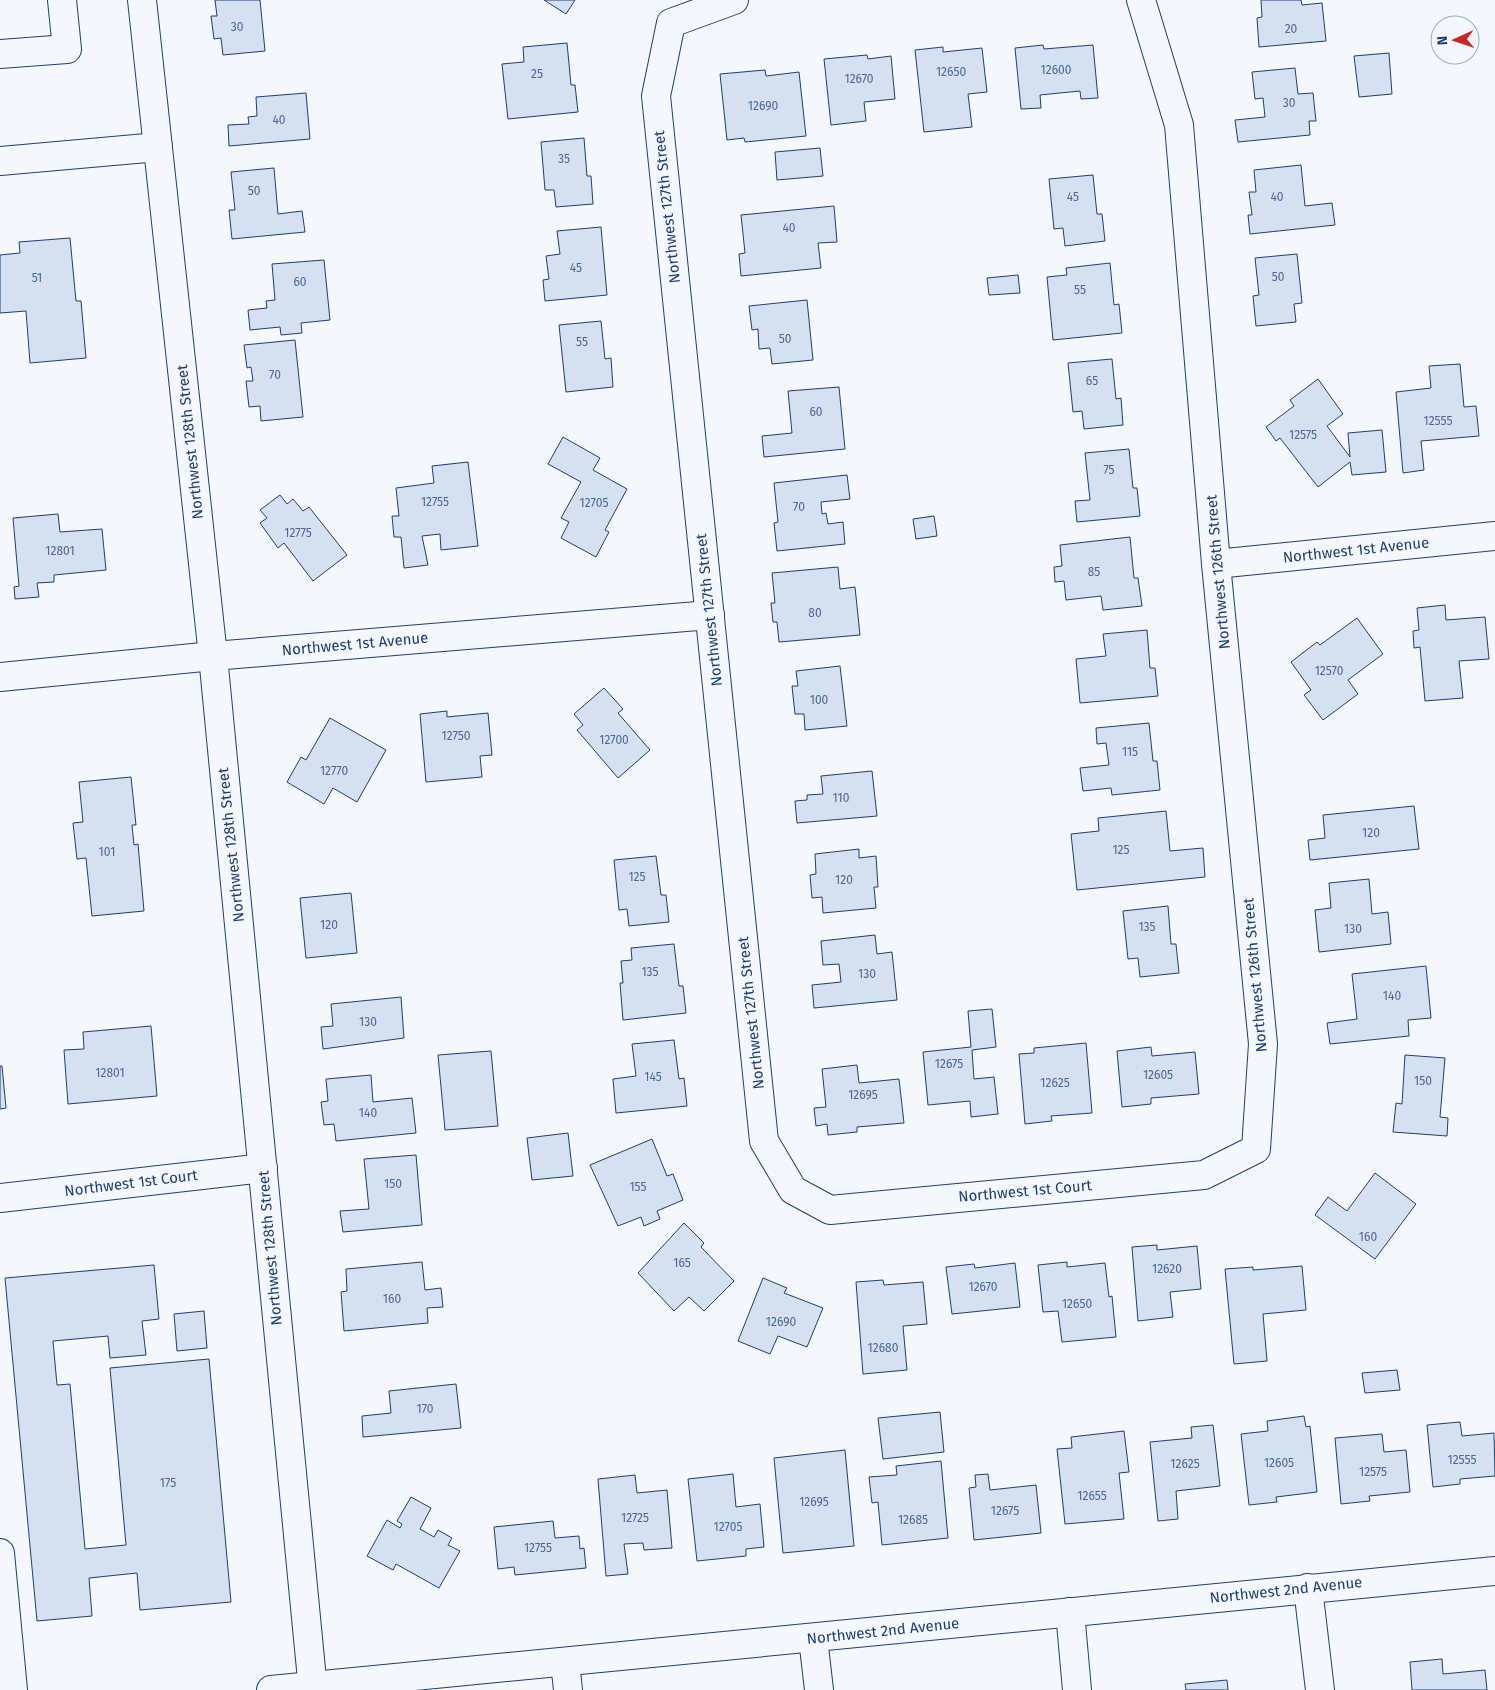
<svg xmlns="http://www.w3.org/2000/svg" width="1495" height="1690" font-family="'Fira Sans',sans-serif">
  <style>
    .building { fill: #d5e0f0; stroke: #1d3f73 }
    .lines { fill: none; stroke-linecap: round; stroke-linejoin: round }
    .minor-casing { stroke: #1d3f73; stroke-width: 30 }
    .minor { stroke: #f4f7fb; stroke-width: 28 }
    .labels { text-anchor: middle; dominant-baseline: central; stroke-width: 4; stroke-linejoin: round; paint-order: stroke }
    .number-label { font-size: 12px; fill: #4b6792 }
    .street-label { font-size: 15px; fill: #1d3f73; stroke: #f4f7fb }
  </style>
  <rect width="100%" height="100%" fill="#f4f7fb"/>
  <!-- building -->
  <g class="building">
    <path d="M215,0h45l5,51 -42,4 -2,-17 -7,1 -3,-23h6z"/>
    <path d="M544,0h31l-9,14z"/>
    <path d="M1261,0h40l1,5 20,-2 4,38 -67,6 -2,-29 5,-1z"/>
    <path d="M567,43l4,42h4l3,27 -70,7 -6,-55 22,-2 -1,-15z"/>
    <path d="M1043,45l1,4 49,-4 5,53 -17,1 -1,-8 -40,4 1,13 -20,1 -6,-61z"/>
    <path d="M943,47v5l39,-4 5,44 -19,2 4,33 -48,5 -9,-82z"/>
    <path d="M1389,53l3,41 -33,3 -5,-41z"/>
    <path d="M867,55l1,4 23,-3 4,43 -31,3 2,19 -35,4 -7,-66z"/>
    <path d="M1295,68l3,26 15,-1 3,28h-7l1,14 -72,7 -3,-22 30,-3 -2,-19 -8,1 -3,-27z"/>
    <path d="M765,70l1,6 33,-4 7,64 -61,6 -1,-4 -17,2 -7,-66z"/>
    <path d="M306,93l4,46 -81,7 -1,-21 21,-1 -1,-7 9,-1 -1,-19z"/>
    <path d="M584,138l3,38h4l2,28 -37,3 -2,-17h-9l-4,-48z"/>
    <path d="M820,148l3,28 -46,4 -2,-28z"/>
    <path d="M1301,165l4,41 27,-3 3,22 -85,9 -2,-19h4l-3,-23h7l-2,-22z"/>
    <path d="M274,168l4,46 24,-3 3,21 -73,7 -3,-29h6l-4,-38z"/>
    <path d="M1093,175l4,39h5l3,27 -40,5 -2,-18 -9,1 -5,-50z"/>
    <path d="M834,206l3,36 -19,1 3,25 -80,8 -2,-22 6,-1 -4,-38z"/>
    <path d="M601,227l6,68 -62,6 -2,-21 6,-1 -3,-23 14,-2 -3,-23z"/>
    <path d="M70,238l6,63h5l5,57 -56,5 -4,-52 -26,2v-58l20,-2 -1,-11z"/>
    <path d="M1297,254l5,49 -8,1 2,18 -40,4 -3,-30 6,-1 -4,-37z"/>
    <path d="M324,260l6,60 -29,3 1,10 -21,2 -1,-8 -30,3 -2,-20 19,-2 -1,-7 9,-1 -3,-36z"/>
    <path d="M1110,263l4,42 5,-1 3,29 -69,7 -6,-63 20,-2 -1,-7z"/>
    <path d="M1018,275l2,18 -31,2 -2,-17z"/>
    <path d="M807,300l6,60 -41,4 -2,-16 -11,1 -1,-20 -6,1 -3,-24z"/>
    <path d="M601,321l4,38 6,-1 2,29 -47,5 -7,-67z"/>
    <path d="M295,340l8,77 -42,4 -1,-15 -11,1 -3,-26h7l-2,-14 -4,1 -3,-23z"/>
    <path d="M1112,359l4,40 5,-1 2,27 -39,4 -2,-18 -9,1 -5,-49z"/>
    <path d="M1460,364l4,43 12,-1 3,30 -58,5 3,29 -21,3 -7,-81 35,-4 -2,-22z"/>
    <path d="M1318,379l25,35 -16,12 23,31 -2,-24 34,-3 4,42 -34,3 -2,-13 -32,25 -38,-49 -4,3 -10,-14 28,-21 -4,-6z"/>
    <path d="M839,387l6,62 -81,8 -2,-21 30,-3 -4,-42z"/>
    <path d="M563,437l37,21 -7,12 34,19 -22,41 4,2 -13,25 -35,-19 8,-16 -8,-4 20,-36 -33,-18z"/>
    <path d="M1129,449l4,39h4l3,28 -63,6 -2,-21 15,-1 -5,-47z"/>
    <path d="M468,462l10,84 -37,4 -1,-16 -18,2 6,29 -24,3 -3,-31h-7l-2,-21h7l-3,-28 38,-5 -2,-17z"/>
    <path d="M847,475l3,24 -29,3 1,12 4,-1 2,11 15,-2 2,22 -68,7 -3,-28 4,-1 -4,-39z"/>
    <path d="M280,495l7,9 6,-5 10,12 6,-4 38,48 -34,26 -29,-38 -6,5 -18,-25 7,-5 -7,-8z"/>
    <path d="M58,514l2,18 42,-3 4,41 -52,5v7l-17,1 2,14 -24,2 -1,-12 5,-1 -6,-68z"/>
    <path d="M934,516l3,20 -21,3 -3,-20z"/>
    <path d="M1130,537l4,41h4l4,28 -39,4 -2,-14 -35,4 -2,-19 -9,1 -1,-15 8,-1 -2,-21z"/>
    <path d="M838,567l2,22 15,-2 5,48 -81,7 -2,-20h-4l-2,-19h4l-3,-30z"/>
    <path d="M1445,605l1,15 39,-3 4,42 -30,2 4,37 -38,3 -5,-54 -6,1 -1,-17 6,-1 -2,-22z"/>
    <path d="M1357,618l26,36 -35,26 10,14 -35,26 -19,-25 7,-5 -20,-28 26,-20 3,3z"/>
    <path d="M1147,630l3,38h5l3,28 -78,7 -4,-44 30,-3 -3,-22z"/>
    <path d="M840,666l7,60 -42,4 -1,-16h-9l-3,-28h6l-2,-15z"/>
    <path d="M604,688l19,21 -5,4 32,37 -32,28 -41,-48 6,-5 -9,-11z"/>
    <path d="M447,711v6l41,-4 4,42 -12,1 2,21 -56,5 -6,-68z"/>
    <path d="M330,718l56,32 -29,52 -24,-14 -9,16 -37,-22 14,-25 5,3z"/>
    <path d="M1149,723l4,38h4l3,29 -48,5 -1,-7 -28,3 -3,-23 29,-3 -3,-22 -9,1 -1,-16z"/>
    <path d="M872,771l5,45 -80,7 -2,-22 12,-1v-5l16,-1 -2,-18z"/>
    <path d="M131,777l5,48h-4l2,20 4,-1 6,67 -52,5 -6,-58 -9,1 -4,-36 10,-1 -4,-40z"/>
    <path d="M1414,806l5,43 -109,11 -2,-20 17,-2 -2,-23z"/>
    <path d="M1166,811l4,40 33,-3 2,29 -128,13 -6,-56 28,-3 -1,-13z"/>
    <path d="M859,849v9l17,-2 2,31h-4l2,21 -53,5 -1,-16 -10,1 -2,-23 6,-1 -1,-20z"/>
    <path d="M656,856l5,39h5l3,27 -40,4 -2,-17 -8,1 -5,-50z"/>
    <path d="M1369,879l3,35 16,-2 3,32 -72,8 -4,-42 16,-2 -2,-25z"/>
    <path d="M351,893l6,60 -51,5 -6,-60z"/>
    <path d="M1168,906l3,38h5l3,29 -39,4 -2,-19 -10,1 -5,-48z"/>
    <path d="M875,935l2,19 15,-2 5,48 -83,8 -2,-23 29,-3 -2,-18 -16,1 -2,-24z"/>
    <path d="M674,944l5,42h4l3,27 -63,7 -3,-37h3l-2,-22 11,-1 -1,-12z"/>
    <path d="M1426,966l5,52 -23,2 1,16 -79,8 -3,-21 30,-4 -5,-45z"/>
    <path d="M401,997l3,41 -81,11 -2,-22 12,-1 -2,-22z"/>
    <path d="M992,1009l4,38 -24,3 2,29 20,-2 4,37 -27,3 -1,-16 -42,4 -5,-53 48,-5 -3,-36z"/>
    <path d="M151,1026l6,70 -89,8 -4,-54 20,-1 -1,-17z"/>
    <path d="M674,1040l5,39 5,-1 3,28 -71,7 -3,-34 23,-3 -4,-32z"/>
    <path d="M1086,1043l6,70 -41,3 1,5 -27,3 -6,-70 15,-1v-5z"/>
    <path d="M1151,1047l1,9 43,-4 4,42 -48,4v6l-29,3 -5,-56z"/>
    <path d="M491,1051l7,75 -53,4 -7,-75z"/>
    <path d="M1405,1055l40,3 -5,59 8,1 -1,18 -54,-4 3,-29 6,1z"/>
    <path d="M857,1065l2,18 40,-4 5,44 -47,4v5l-29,3 -1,-11 -11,2 -2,-18 12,-1 -4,-38z"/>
    <path d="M0,1066h2l4,42 -6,1z"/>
    <path d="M371,1075l2,27 39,-4 4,35 -80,8 -2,-17 -10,1 -3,-23 7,-1 -2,-22z"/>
    <path d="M568,1133l5,43 -41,4 -5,-42z"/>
    <path d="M652,1139l15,37 6,-2 10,26 -26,11 3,8 -16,7 -3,-9 -23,9 -28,-61z"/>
    <path d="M416,1155l6,70 -79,7 -3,-21 29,-2 -5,-50z"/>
    <path d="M1375,1173l41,31 -41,55 -60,-44 13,-18 19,14z"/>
    <path d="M684,1223l20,20 -3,4 33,34 -30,30 -15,-14 -15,14 -36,-38z"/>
    <path d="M1157,1245v5l40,-4 4,43 -31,3 3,25 -35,4 -6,-74z"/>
    <path d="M422,1262l3,28 16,-2 2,19 -16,1 1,15 -84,8 -3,-39 6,-1 -1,-22z"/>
    <path d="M1067,1262v5l38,-4 4,34 3,-1 4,41 -54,5 -4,-31 -15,1 -5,-47z"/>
    <path d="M1015,1263l5,44 -68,7 -6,-47 28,-3 1,4z"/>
    <path d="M154,1265l5,54 -17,2 4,34 -36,3 -2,-22 -55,5 4,44 13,-1 15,165 41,-4 -16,-177 99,-9 22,243 -91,8 -3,-37 -48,5 3,38 -55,5 -32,-343z"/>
    <path d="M1302,1266l4,44 -43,4 4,47 -33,3 -9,-95 28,-2v3z"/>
    <path d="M763,1278l24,10 -3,5 39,15 -16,39 -29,-11 -8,18 -32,-13z"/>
    <path d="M883,1280l1,5 39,-3 4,42 -24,2 4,44 -44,4 -7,-92z"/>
    <path d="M204,1311l3,37 -30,3 -3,-37z"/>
    <path d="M1397,1370l3,20 -35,3 -3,-20z"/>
    <path d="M456,1384l5,44 -98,9 -1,-21 29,-3 -2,-22z"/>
    <path d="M940,1412l4,40 -61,7 -5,-41z"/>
    <path d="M1304,1416l2,11 4,-1 7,66 -41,5 1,5 -28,3 -8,-71 27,-3 -1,-10z"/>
    <path d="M1460,1422l2,14 32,-3 1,43 -35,3v5l-27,3 -6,-62z"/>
    <path d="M1213,1425l7,61 -44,5 2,28 -20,2 -8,-79 42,-4 -1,-11z"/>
    <path d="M1124,1431l5,41 -10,1 5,46 -59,5 -8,-75 15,-1 -1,-11z"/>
    <path d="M1382,1434l2,18 22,-2 4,42 -41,4 1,5 -29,3 -6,-66z"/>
    <path d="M845,1450l9,96 -71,7 -9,-95z"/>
    <path d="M941,1461l7,77 -66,7 -4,-43 -6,1 -3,-26 28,-2 -1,-9z"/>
    <path d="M733,1474l3,33 24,-3 4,43 -18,2v7l-49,5 -9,-82z"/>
    <path d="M988,1474l2,16 46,-5 5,48 -67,7 -5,-52 7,-1 -1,-12z"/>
    <path d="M635,1475l2,18 30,-3 5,58 -28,2 -1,-7 -19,1 4,30 -22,2 -8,-97z"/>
    <path d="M411,1497l20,11 -11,21 14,8 4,-7 14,8 -4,7 12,6 -21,37 -43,-24 -3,6 -26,-14 20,-36 13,8 2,-4 -5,-3z"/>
    <path d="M553,1521l2,17 24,-2 1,13 4,-1 2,20 -71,7 -1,-8 -16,2 -4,-42z"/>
    <path d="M1442,1659l1,15 42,-4 2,20h-75l-2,-28z"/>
    <path d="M1227,1680l1,10h-42l-1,-6z"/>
  </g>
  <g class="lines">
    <defs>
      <g id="minor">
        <path d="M142,0l71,656 100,1034"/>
        <path d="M734,0l-63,23 -15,73 108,1045 29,49 37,20 374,-35 52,-26 7,-105 -47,-480 -37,-439 -38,-125"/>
        <path d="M0,54l67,-5 -5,-49"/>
        <path d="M0,161l158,-14"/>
        <path d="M1216,564l279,-28"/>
        <path d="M0,677l213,-21 497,-41"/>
        <path d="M0,1198l263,-30"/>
        <path d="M0,1553l13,137"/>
        <path d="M1308,1588l12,102"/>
        <path d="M1070,1612l7,78"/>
        <path d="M813,1638l6,52"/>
        <path d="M565,1662l3,28"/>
        <path d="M271,1690l1224,-119"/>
      </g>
    </defs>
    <!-- minor casing -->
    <use href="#minor" class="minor-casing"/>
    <!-- minor -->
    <use href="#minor" class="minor"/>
  </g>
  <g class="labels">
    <!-- number labels -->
    <g class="number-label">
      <text x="237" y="27">30</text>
      <text x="1291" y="29">20</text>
      <text x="1056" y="70">12600</text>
      <text x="951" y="72">12650</text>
      <text x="537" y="74">25</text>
      <text x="859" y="79">12670</text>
      <text x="1289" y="103">30</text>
      <text x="763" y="106">12690</text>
      <text x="279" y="120">40</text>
      <text x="564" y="159">35</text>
      <text x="254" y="191">50</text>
      <text x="1073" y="197">45</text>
      <text x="1277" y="197">40</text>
      <text x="789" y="228">40</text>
      <text x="576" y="268">45</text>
      <text x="1278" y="277">50</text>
      <text x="37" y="278">51</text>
      <text x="300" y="282">60</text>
      <text x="1080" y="290">55</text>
      <text x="785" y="339">50</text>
      <text x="582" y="342">55</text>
      <text x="275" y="375">70</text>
      <text x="1092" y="381">65</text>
      <text x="816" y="412">60</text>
      <text x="1438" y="421">12555</text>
      <text x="1303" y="435">12575</text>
      <text x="1109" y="470">75</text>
      <text x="435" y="502">12755</text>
      <text x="594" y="503">12705</text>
      <text x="799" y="507">70</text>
      <text x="298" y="533">12775</text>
      <text x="60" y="551">12801</text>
      <text x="1094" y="572">85</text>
      <text x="815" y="613">80</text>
      <text x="1329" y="671">12570</text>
      <text x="819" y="700">100</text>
      <text x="456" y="736">12750</text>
      <text x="614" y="740">12700</text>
      <text x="1130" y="752">115</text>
      <text x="334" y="771">12770</text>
      <text x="841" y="798">110</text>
      <text x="1371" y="833">120</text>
      <text x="1121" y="850">125</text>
      <text x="107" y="852">101</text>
      <text x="637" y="877">125</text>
      <text x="844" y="880">120</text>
      <text x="329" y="925">120</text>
      <text x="1147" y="927">135</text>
      <text x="1353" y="929">130</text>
      <text x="650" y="972">135</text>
      <text x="867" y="974">130</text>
      <text x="1392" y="996">140</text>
      <text x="368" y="1022">130</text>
      <text x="949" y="1064">12675</text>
      <text x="110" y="1073">12801</text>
      <text x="1158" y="1075">12605</text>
      <text x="653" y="1077">145</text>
      <text x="1423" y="1081">150</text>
      <text x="1055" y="1083">12625</text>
      <text x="863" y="1095">12695</text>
      <text x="368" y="1113">140</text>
      <text x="393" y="1184">150</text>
      <text x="638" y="1187">155</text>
      <text x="1368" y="1237">160</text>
      <text x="682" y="1263">165</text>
      <text x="1167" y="1269">12620</text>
      <text x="983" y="1287">12670</text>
      <text x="392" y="1299">160</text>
      <text x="1077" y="1304">12650</text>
      <text x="781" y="1322">12690</text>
      <text x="883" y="1348">12680</text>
      <text x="425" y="1409">170</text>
      <text x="1462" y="1460">12555</text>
      <text x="1279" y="1463">12605</text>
      <text x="1185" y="1464">12625</text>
      <text x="1373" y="1472">12575</text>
      <text x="168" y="1483">175</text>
      <text x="1092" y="1496">12655</text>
      <text x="814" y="1502">12695</text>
      <text x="1005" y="1511">12675</text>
      <text x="635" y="1518">12725</text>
      <text x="913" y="1520">12685</text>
      <text x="728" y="1527">12705</text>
      <text x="538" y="1548">12755</text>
    </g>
    <!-- street labels -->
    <g class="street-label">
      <text transform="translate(667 207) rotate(-96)">Northwest 127th Street</text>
      <text transform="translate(190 442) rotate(-96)">Northwest 128th Street</text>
      <text transform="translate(1356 550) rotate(-6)">Northwest 1st Avenue</text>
      <text transform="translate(1218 572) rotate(-95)">Northwest 126th Street</text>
      <text transform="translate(709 610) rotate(-96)">Northwest 127th Street</text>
      <text transform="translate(355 644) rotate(-5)">Northwest 1st Avenue</text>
      <text transform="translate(231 845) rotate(-96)">Northwest 128th Street</text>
      <text transform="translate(1255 975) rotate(-95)">Northwest 126th Street</text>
      <text transform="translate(751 1013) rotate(-96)">Northwest 127th Street</text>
      <text transform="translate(131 1183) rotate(-7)">Northwest 1st Court</text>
      <text transform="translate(1025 1191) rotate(-5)">Northwest 1st Court</text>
      <text transform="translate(270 1248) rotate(-95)">Northwest 128th Street</text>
      <text transform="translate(1286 1590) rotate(-6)">Northwest 2nd Avenue</text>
      <text transform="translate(883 1631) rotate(-6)">Northwest 2nd Avenue</text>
    </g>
  </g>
  <!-- north arrow -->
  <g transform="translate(1455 40) rotate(267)"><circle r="24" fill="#f4f7fb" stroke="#9eadc5"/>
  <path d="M0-4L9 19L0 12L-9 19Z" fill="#c62828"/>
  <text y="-8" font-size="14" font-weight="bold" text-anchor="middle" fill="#1d3f73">N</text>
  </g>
</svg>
